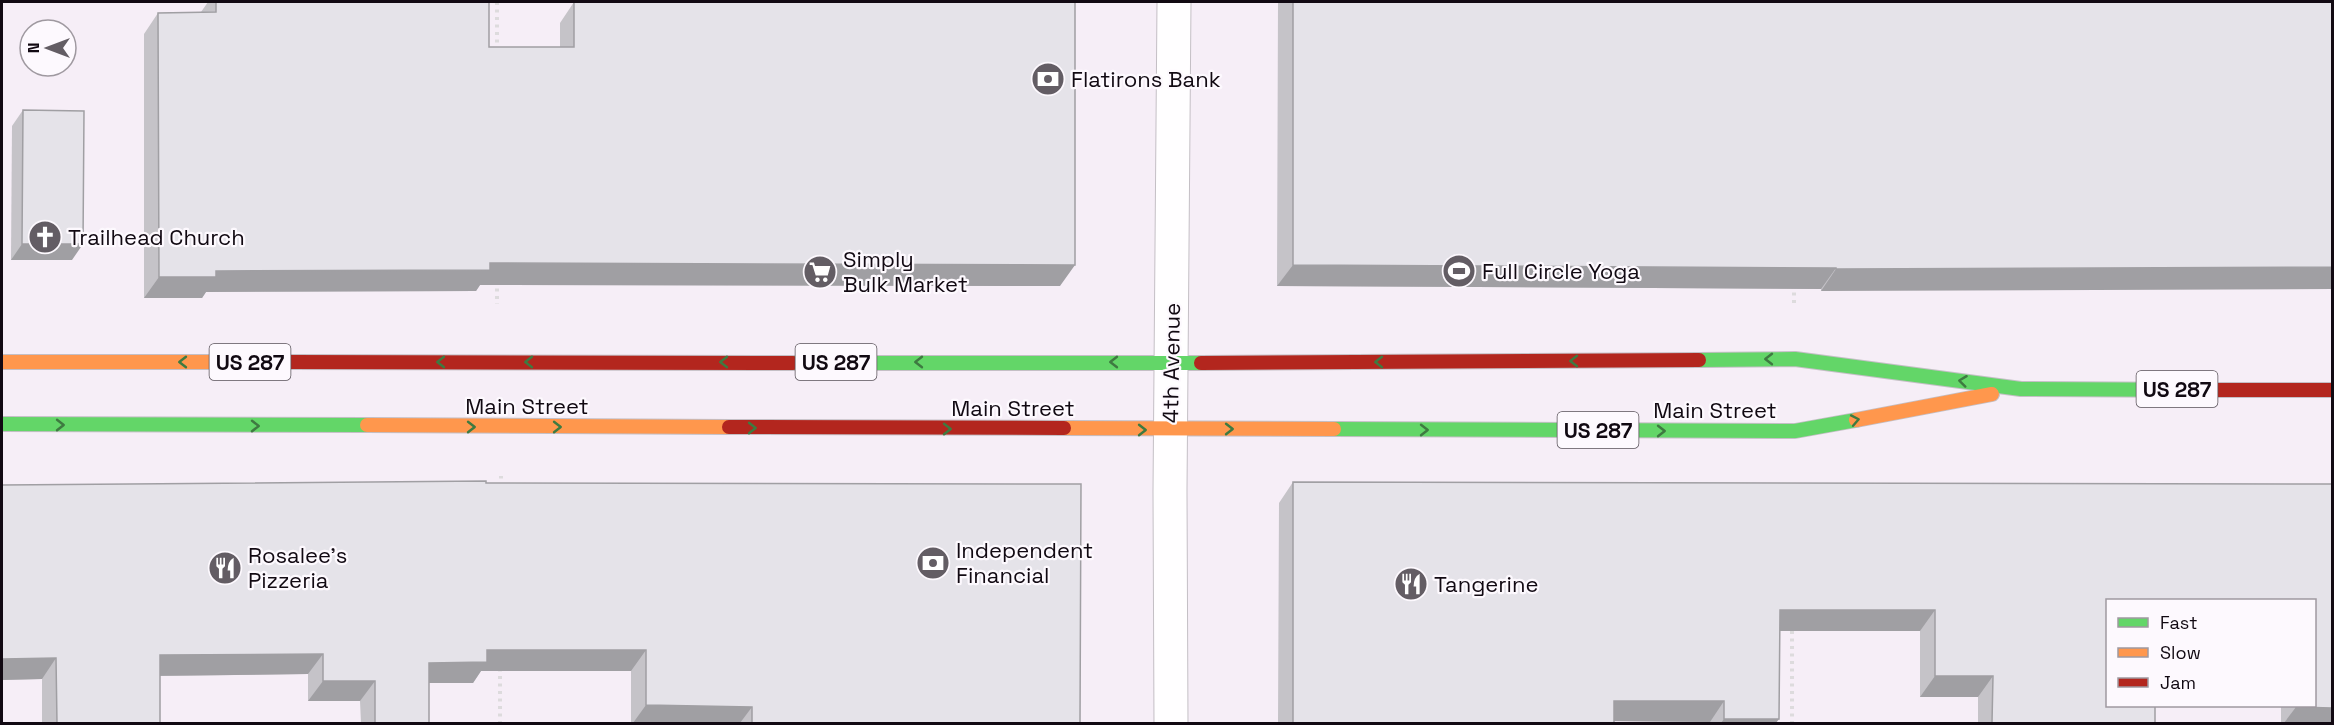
<svg xmlns="http://www.w3.org/2000/svg" width="2334" height="725" font-family="'Space Grotesk',sans-serif">
  <style>
    .built { fill: #f6eef7; fill-rule: evenodd }
    .lines { fill: none; stroke-linecap: round; stroke-linejoin: round }
    .street-casing { stroke: #c4bfc5; stroke-width: 35 }
    .fast-casing { stroke: #c4bfc5; stroke-width: 16 }
    .slow-casing { stroke: #c4bfc5; stroke-width: 16 }
    .jam-casing { stroke: #c4bfc5; stroke-width: 16 }
    .path { stroke: #dddbdd; stroke-width: 4; stroke-dasharray: 3 4.5; stroke-linecap: butt }
    .street { stroke: #fffeff; stroke-width: 33 }
    .fast { stroke: #63d668; stroke-width: 14 }
    .slow { stroke: #ff974d; stroke-width: 14 }
    .jam { stroke: #b3261e; stroke-width: 14 }
    .wall { fill: #c5c3c8 }
    .shaded-wall { fill: #a09fa3 }
    .building { fill: #e5e3e9; stroke: #a09fa3; stroke-width: 1.5 }
    .oneway { stroke: #3e7a41 }
    .labels { text-anchor: middle; dominant-baseline: central; stroke-width: 4.5; stroke-linejoin: round; paint-order: stroke }
    .shield { fill: #fdf9fe; stroke: #585159; stroke-width: 1.5 }
    .shield-label { font-size: 21px; font-weight: bold; fill: #110912 }
    .poi-label { font-size: 22px; fill: #110912; stroke: #fdf9fe; text-anchor: start }
    .street-label { font-size: 22px; fill: #110912; stroke: #fdf9fe }
  </style>
  <rect width="100%" height="100%" fill="#fcfafd"/>
  <!-- built -->
  <path class="built" d="M2,2h2330v721h-2330zM30,30h36v36h-36zM2108,600h206v106h-206z"/>
  <g class="lines">
    <defs>
      <path id="street" d="M1171,724l-1,-233 4,-489"/>
      <g id="fast">
        <path d="M1699,360l96,-1 226,30 187,1"/>
        <path d="M793,363h408"/>
        <path d="M2,424l365,1"/>
        <path d="M1334,429l461,2 61,-11"/>
      </g>
      <g id="slow">
        <path d="M2,362h289"/>
        <path d="M1856,420l136,-26"/>
        <path d="M367,425l362,2"/>
        <path d="M1064,428l270,1"/>
      </g>
      <g id="jam">
        <path d="M291,362l502,1"/>
        <path d="M1201,363l498,-3"/>
        <path d="M2208,390h124"/>
        <path d="M729,427l335,1"/>
      </g>
    </defs>
    <!-- street casing -->
    <use href="#street" class="street-casing"/>
    <!-- fast casing -->
    <use href="#fast" class="fast-casing"/>
    <!-- slow casing -->
    <use href="#slow" class="slow-casing"/>
    <!-- jam casing -->
    <use href="#jam" class="jam-casing"/>
    <!-- path -->
    <g class="path">
      <path d="M497,2v50"/>
      <path d="M497,281v23"/>
      <path d="M1794,303v-17"/>
      <path d="M501,486v-10"/>
      <path d="M500,724v-57"/>
      <path d="M1792,724v-96"/>
    </g>
    <!-- street -->
    <use href="#street" class="street"/>
    <!-- fast -->
    <use href="#fast" class="fast"/>
    <!-- slow -->
    <use href="#slow" class="slow"/>
    <!-- jam -->
    <use href="#jam" class="jam"/>
  </g>
  <!-- wall -->
  <g class="wall">
    <path d="M208,2h281v45h71v-24l14,-21h501l-15,284 -580,-1 -4,6 -270,1 -4,6h-58v-264l14,-21 43,-1z"/>
    <path d="M1278,2h1054l-511,289v-2l-544,-3z"/>
    <path d="M23,110l49,150h-61l1,-134z"/>
    <path d="M1293,482l1039,2v239h-51v-18h33v-105h-206l47,123h-177v-26h-58v-66h-140l-4,92h-66v-1l-96,-1v2h-336l1,-220z"/>
    <path d="M486,483l594,240h-449v-52h-150l-8,12h-44v40h-68l-1,-22h-52v-27l-148,2v47h-118v-44l-40,1v-195z"/>
  </g>
  <!-- shaded-wall -->
  <g class="shaded-wall">
    <path d="M22,244h61l-11,16h-61z"/>
    <path d="M490,263l585,2 -15,21 -580,-1 -4,6 -270,1 -4,6h-58l15,-21 57,-6z"/>
    <path d="M1293,265l543,3 -15,21 -544,-3z"/>
    <path d="M2332,267v22l-511,2 15,-22z"/>
    <path d="M1780,610h155l-15,21h-155z"/>
    <path d="M487,650h159l-15,21h-150l-8,12h-59l15,-20z"/>
    <path d="M323,654l-15,20 -163,2 15,-21z"/>
    <path d="M56,658l-14,21 -40,1v-21z"/>
    <path d="M1935,676h58l-15,21h-58z"/>
    <path d="M323,681h52l-15,20h-52z"/>
    <path d="M1614,701h110l-14,21 -110,-1z"/>
    <path d="M646,705l106,2 -12,16h-107z"/>
    <path d="M2296,707l36,1v15h-48z"/>
    <path d="M1724,719h55l-3,4h-55z"/>
  </g>
  <!-- building -->
  <g class="building">
    <path d="M216,2h273v45h85v-45h501v263l-585,-2v7l-274,1v6h-57l-1,-264 58,-1z"/>
    <path d="M1293,2h1039v265l-496,2v-1l-543,-3z"/>
    <path d="M23,110l61,1 -1,133h-61z"/>
    <path d="M486,481v2l595,1 -1,239h-328v-16l-106,-2v-55h-159v12l-58,1v60h-54v-42h-52v-27l-163,1v68h-103l-1,-65 -54,1v-174z"/>
    <path d="M1293,482l1039,2v224l-36,-1v-2h18v-105h-206v105h47v18h-163l1,-47h-58v-66h-155l-1,109h-55v-18h-110v22h-321z"/>
  </g>
  <!-- one-way arrows -->
  <defs><path id="oneway-chevron" d="M-2-3.5L2.5 0L-2 3.5" fill="none" stroke-width="1.6" stroke-linecap="round" stroke-linejoin="round" transform="scale(1.5)"/></defs>
  <g class="oneway">
    <use href="#oneway-chevron" transform="translate(1769 359) rotate(180)"/>
    <use href="#oneway-chevron" transform="translate(1574 361) rotate(180)"/>
    <use href="#oneway-chevron" transform="translate(183 362) rotate(180)"/>
    <use href="#oneway-chevron" transform="translate(441 362) rotate(180)"/>
    <use href="#oneway-chevron" transform="translate(529 362) rotate(-180)"/>
    <use href="#oneway-chevron" transform="translate(724 362) rotate(-180)"/>
    <use href="#oneway-chevron" transform="translate(919 362) rotate(-180)"/>
    <use href="#oneway-chevron" transform="translate(1114 362) rotate(180)"/>
    <use href="#oneway-chevron" transform="translate(1379 362) rotate(180)"/>
    <use href="#oneway-chevron" transform="translate(1963 381) rotate(-173)"/>
    <use href="#oneway-chevron" transform="translate(1855 420) rotate(-11)"/>
    <use href="#oneway-chevron" transform="translate(60 425)"/>
    <use href="#oneway-chevron" transform="translate(255 426)"/>
    <use href="#oneway-chevron" transform="translate(471 427)"/>
    <use href="#oneway-chevron" transform="translate(557 427)"/>
    <use href="#oneway-chevron" transform="translate(752 428)"/>
    <use href="#oneway-chevron" transform="translate(947 429)"/>
    <use href="#oneway-chevron" transform="translate(1229 429)"/>
    <use href="#oneway-chevron" transform="translate(1142 430)"/>
    <use href="#oneway-chevron" transform="translate(1424 430)"/>
    <use href="#oneway-chevron" transform="translate(1661 431)"/>
  </g>
  <!-- icons -->
  <defs>
    <symbol id="bank-disc" viewBox="-11 -11 22 22"><circle r="9.5" fill="#635d64" stroke="#fdf9fe"/><path d="M-6-4H6V4H-6ZM0-2.3a2.3 2.3 0 1 0 0 4.6a2.3 2.3 0 1 0 0-4.6Z" fill="#fff"/></symbol>
    <symbol id="church-disc" viewBox="-11 -11 22 22"><circle r="9.5" fill="#635d64" stroke="#fdf9fe"/><path d="M-1.2-6h2.4v3.5h3.3v2.4h-3.3V6h-2.4V-.1h-3.3v-2.4h3.3Z" fill="#fff"/></symbol>
    <symbol id="stadium-disc" viewBox="-11 -11 22 22"><circle r="9.5" fill="#635d64" stroke="#fdf9fe"/><path d="M0-5a6.5 5 0 1 0 0 10a6.5 5 0 1 0 0-10ZM-3.5-1.8h7v3.6h-7Z" fill="#fff"/></symbol>
    <symbol id="supermarket-disc" viewBox="-11 -11 22 22"><circle r="9.5" fill="#635d64" stroke="#fdf9fe"/><path d="M-6-5.5h2.5l.6 2H6L4.5 2H-2.5L-4.4-4H-6ZM-1.5 3.2a1.3 1.3 0 1 0 .1 0ZM3 3.2a1.3 1.3 0 1 0 .1 0Z" fill="#fff"/></symbol>
    <symbol id="restaurant-disc" viewBox="-11 -11 22 22"><circle r="9.5" fill="#635d64" stroke="#fdf9fe"/><path d="M-5-6h1v4h1v-4h1v4h1v-4h1v5L-1.5 .5V6h-2V.5L-5-1ZM5-6V6H3V1.5H1.5Q1.5-4 5-6Z" fill="#fff"/></symbol>
  </defs>
  <g fill-rule="evenodd">
    <use href="#bank-disc" x="1029" y="60" width="38" height="38"/>
    <use href="#church-disc" x="26" y="218" width="38" height="38"/>
    <use href="#stadium-disc" x="1440" y="252" width="38" height="38"/>
    <use href="#supermarket-disc" x="801" y="253" width="38" height="38"/>
    <use href="#bank-disc" x="914" y="544" width="38" height="38"/>
    <use href="#restaurant-disc" x="206" y="549" width="38" height="38"/>
    <use href="#restaurant-disc" x="1392" y="565" width="38" height="38"/>
  </g>
  <g class="labels">
    <!-- shield labels -->
    <g class="shield">
      <rect x="209.5" y="344" width="81" height="36" rx="4.5"/>
      <rect x="795.5" y="344" width="81" height="36" rx="4.5"/>
      <rect x="2136.5" y="371" width="81" height="36" rx="4.5"/>
      <rect x="1557.5" y="412" width="81" height="36" rx="4.5"/>
    </g>
    <g class="shield-label">
      <text x="250" y="362">US 287</text>
      <text x="836" y="362">US 287</text>
      <text x="2177" y="389">US 287</text>
      <text x="1598" y="430">US 287</text>
    </g>
    <!-- poi labels -->
    <g class="poi-label">
      <text x="1071" y="79">Flatirons Bank</text>
      <text x="68" y="237">Trailhead Church</text>
      <text x="843" y="259">Simply<tspan x="843" dy="25">Bulk Market</tspan></text>
      <text x="1482" y="271">Full Circle Yoga</text>
      <text x="956" y="550">Independent<tspan x="956" dy="25">Financial</tspan></text>
      <text x="248" y="555">Rosalee's<tspan x="248" dy="25">Pizzeria</tspan></text>
      <text x="1434" y="584">Tangerine</text>
    </g>
    <!-- street labels -->
    <g class="street-label">
      <text transform="translate(1171 363) rotate(-89)">4th Avenue</text>
      <text x="527" y="406">Main Street</text>
      <text x="1013" y="408">Main Street</text>
      <text x="1715" y="410">Main Street</text>
    </g>
  </g>
  <!-- border -->
  <rect width="2334" height="725" fill="none" stroke="#110912" stroke-width="6"/>
  <!-- legend -->
  <rect x="2106" y="599" width="210" height="108" fill="#fdf9fe" stroke="#9f99a0" stroke-width="1.5"/>
  <rect x="2118" y="618" width="30" height="9" fill="#63d668" stroke="#9f99a0" stroke-width="1.5"/>
  <text x="2160" y="629" font-size="18" fill="#110912">Fast</text>
  <rect x="2118" y="648" width="30" height="9" fill="#ff974d" stroke="#9f99a0" stroke-width="1.5"/>
  <text x="2160" y="659" font-size="18" fill="#110912">Slow</text>
  <rect x="2118" y="678" width="30" height="9" fill="#b3261e" stroke="#9f99a0" stroke-width="1.5"/>
  <text x="2160" y="689" font-size="18" fill="#110912">Jam</text>
  <!-- north arrow -->
  <g transform="translate(48 48) rotate(270)"><circle r="28" fill="#fdf9fe" stroke="#9f99a0" stroke-width="1.5"/>
  <path d="M0-4.5L10 22L0 15L-10 22Z" fill="#635d64"/>
  <text y="-9" font-size="16" font-weight="bold" text-anchor="middle" fill="#110912">N</text>
  </g>
</svg>
